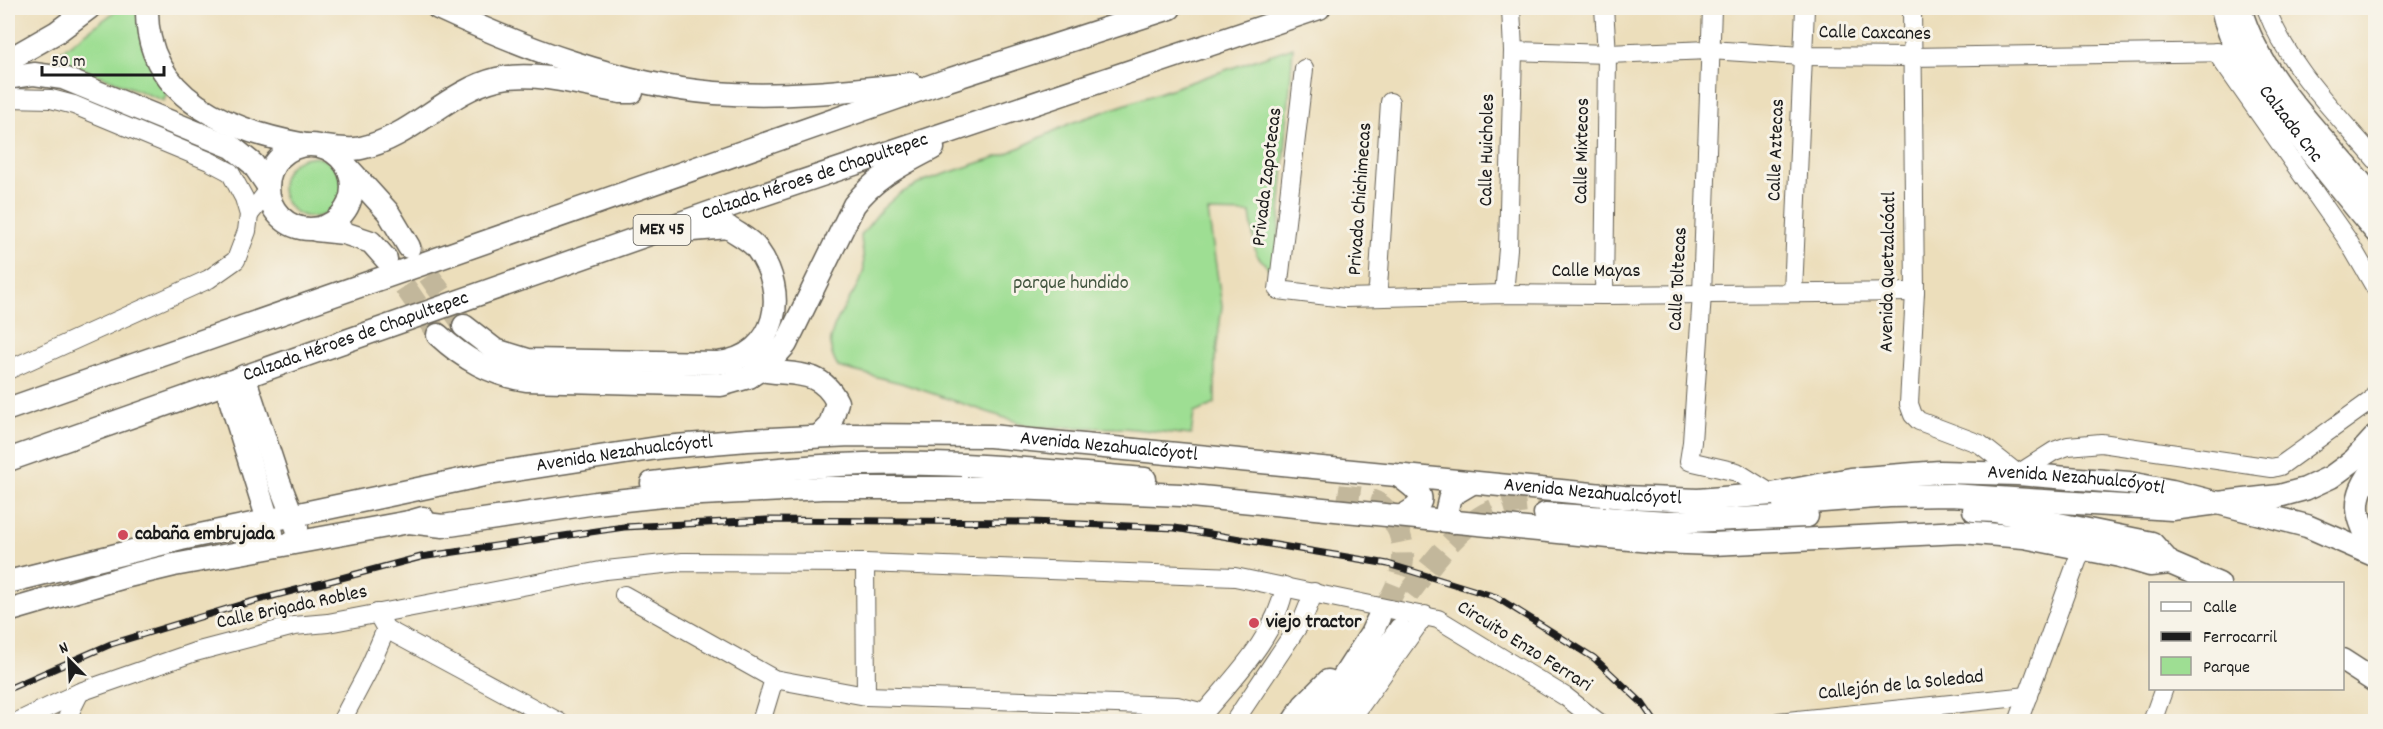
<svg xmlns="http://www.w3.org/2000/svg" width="2383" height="729" font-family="Dekko,sans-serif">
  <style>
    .green { fill: #9ede93; stroke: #5d7d58; stroke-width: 1.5 }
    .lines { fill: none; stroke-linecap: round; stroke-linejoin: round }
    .major-tunnel { stroke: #c2b79b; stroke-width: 22; stroke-dasharray: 22 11; stroke-linecap: butt }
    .minor-casing { stroke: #656054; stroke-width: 20 }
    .major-casing { stroke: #656054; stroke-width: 25 }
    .minor { stroke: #fff; stroke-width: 18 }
    .major { stroke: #fff; stroke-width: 22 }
    .rail-casing { stroke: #1c1c1c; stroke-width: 7 }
    .rail { stroke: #f7f3e8; stroke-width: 4.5; stroke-dasharray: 14; stroke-linecap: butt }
    .poi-dot { fill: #d1495b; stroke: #f7f3e8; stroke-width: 2 }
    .labels { text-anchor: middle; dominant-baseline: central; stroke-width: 6; stroke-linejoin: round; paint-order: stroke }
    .shield { fill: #f7f3e8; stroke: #5e5c59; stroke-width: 1.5 }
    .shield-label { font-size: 18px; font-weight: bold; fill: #1c1c1c }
    .street-label { font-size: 20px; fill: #1c1c1c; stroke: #f7f3e8 }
    .park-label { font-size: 20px; fill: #435640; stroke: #f7f3e8 }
    .poi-label { font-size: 20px; font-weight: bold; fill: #1c1c1c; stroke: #f7f3e8; text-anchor: start }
  </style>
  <rect width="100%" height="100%" fill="#f7f3e8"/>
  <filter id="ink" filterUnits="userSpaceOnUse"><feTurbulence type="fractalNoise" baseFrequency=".0167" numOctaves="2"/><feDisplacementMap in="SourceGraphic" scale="12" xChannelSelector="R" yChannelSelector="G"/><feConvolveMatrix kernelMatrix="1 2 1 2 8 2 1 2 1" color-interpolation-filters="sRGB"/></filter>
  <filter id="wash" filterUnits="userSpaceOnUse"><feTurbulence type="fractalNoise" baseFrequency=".008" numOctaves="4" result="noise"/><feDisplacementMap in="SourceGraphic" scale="24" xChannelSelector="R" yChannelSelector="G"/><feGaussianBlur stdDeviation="1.35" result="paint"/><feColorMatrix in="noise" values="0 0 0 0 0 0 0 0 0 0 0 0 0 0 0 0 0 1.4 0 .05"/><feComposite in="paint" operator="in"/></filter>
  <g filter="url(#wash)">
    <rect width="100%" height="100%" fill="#ecdebb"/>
    <!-- green -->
    <g class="green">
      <path d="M120,8h17l31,86 -3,2 -1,5 -103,-41 3,-4 -3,-5z"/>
      <path d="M1293,47l-17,221 -5,3 -15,-17 -6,-41 -42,-1 14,94 -7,54v44l-21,9 -3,22 -67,-7 -92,-1 -131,-44 -63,-16c-23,-35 14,-62 25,-94 3,-10 -2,-27 -2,-38l20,-25 18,-16 27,-14 80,-26 65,-31z"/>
      <circle cx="312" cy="187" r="30"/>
    </g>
  </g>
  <g filter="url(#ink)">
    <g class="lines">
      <!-- major-tunnel -->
      <g class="major-tunnel">
        <path d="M410,248l54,78"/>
        <path d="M386,259l52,76"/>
        <path d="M1338,495c13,2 29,1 41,9 6,3 9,9 12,14 22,30 11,63 -7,91"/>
        <path d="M1388,620c29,-34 54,-78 92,-103 24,-16 57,-17 85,-15"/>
      </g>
      <defs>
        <g id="minor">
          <path d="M1712,8l-10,286 -10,148 -3,19 48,11 35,22"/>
          <path d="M1912,8l3,284 -6,112 4,11 6,6 61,23 38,30 36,-23 14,-5 33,-3 171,25 8,-2 92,-66 4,-7"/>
          <path d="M2266,8c22,59 69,104 110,152"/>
          <path d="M1513,51l94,3 103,-4 93,6 108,1 325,-5"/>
          <path d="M2216,52l131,187 29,50"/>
          <path d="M1304,69l-26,221 67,8 159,-4 100,1 311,-3"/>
          <path d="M8,98l43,1 23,6 135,56 21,11 14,26 5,17 -2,16 -11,29 -27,19 -201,91"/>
          <path d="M249,215l19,-24"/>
          <path d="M1793,293l12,-285"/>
          <path d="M1504,294l4,-45 5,-198 -2,-43"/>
          <path d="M1604,295l3,-241 -3,-46"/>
          <path d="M1374,297l4,-9 12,-186"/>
          <path d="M865,563l1,133"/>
          <path d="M624,595l150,84 92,17 311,10 27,7"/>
          <path d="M377,613l9,16 173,93"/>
          <path d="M17,722l63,-30 115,-40 99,-26 34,-3 278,-53 77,-8 182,1 370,14 203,42 128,78 32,25"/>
          <path d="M65,722l15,-30"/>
          <path d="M341,722l26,-49 19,-44"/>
          <path d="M761,722l13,-43"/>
          <path d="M1200,722l4,-9c32,-38 72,-77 81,-127"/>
          <path d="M1234,722l69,-103 11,-27"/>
          <path d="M1349,722l76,-107"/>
          <path d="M1778,722l250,-26"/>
          <path d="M2018,722l64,-174"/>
          <path d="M2152,722l12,-34"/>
        </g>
        <g id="major">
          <path d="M147,8c-2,91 83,123 159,137"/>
          <path d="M438,8c86,40 182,77 277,85 66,5 131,-2 196,-9"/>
          <path id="s1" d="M2222,8c9,45 38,77 65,113 29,38 59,75 89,111"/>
          <path d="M2240,8c22,77 88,131 136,193"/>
          <path d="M8,60l49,-28 32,-24"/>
          <path d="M8,78l26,-4 29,4 169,69 21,17 15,22"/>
          <circle cx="310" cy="187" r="42"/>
          <path d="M324,147c12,1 26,4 37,1 50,-10 86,-57 136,-69 39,-9 84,6 123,13h12"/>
          <path d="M349,169l39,43 21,35"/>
          <path d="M316,230l28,3 27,9 15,17"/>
          <path d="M464,326l31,24 33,10 190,3c61,-7 71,-71 39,-114 -6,-9 -20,-15 -29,-22l-47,4"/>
          <path d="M438,335c26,24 52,39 88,45l195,5 28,-8 18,-12 19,-21 68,-139c21,-28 49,-41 79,-57"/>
          <path d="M760,370c31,6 60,-3 77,32l-7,23 -11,11"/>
          <path d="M244,376l35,106 18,46"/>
          <path d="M225,383l47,150"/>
          <path d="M8,409l940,-329 222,-72"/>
          <path id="s2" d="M8,460l721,-254 590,-198"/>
          <path d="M2376,466c-27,32 -21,53 0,86"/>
          <path d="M1399,476c21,15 34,25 3,40"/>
          <path d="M652,483c70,-9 141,-17 212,-19 94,-3 188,7 281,15"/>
          <path d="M1784,504l105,-8 62,-1 221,14 46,-6 89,23 69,30"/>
          <path d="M1974,510l21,1 157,32 18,20 49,21"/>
          <path d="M1545,514l122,8 140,-6"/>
          <path d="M409,522l34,4 153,-23 66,-7 161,-8h191l167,7 479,47 52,2 249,-12 63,5 96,19 30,9 20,-2"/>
          <path d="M1452,522l-5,-13 3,-13 22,-13"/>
          <path id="s3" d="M8,582l173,-43 308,-65 175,-27 84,-7 103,-5 139,1 634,61 74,3 74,-6 79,-15 89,-7 78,2 111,9 43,8 46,12 61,-7 26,-7 26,-12 23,-17 22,-24"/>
          <path d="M8,611l120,-35 46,-11 235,-43 14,-4"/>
          <path d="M2342,660l34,22"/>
          <path d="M1293,722l11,-17 24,-24"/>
          <path d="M1314,722l57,-88 8,-17"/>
          <path d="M1335,722l65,-93"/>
        </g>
      </defs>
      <!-- minor casing -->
      <use href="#minor" class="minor-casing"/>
      <!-- major casing -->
      <use href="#major" class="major-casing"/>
      <!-- minor -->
      <use href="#minor" class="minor"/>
      <!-- major -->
      <use href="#major" class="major"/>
      <defs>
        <path id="rail" d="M8,689l103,-45 132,-40 178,-47 203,-30 143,-7 265,2 143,6 213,36 108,33 98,61 48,45 13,19"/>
      </defs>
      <!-- rail casing -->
      <use href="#rail" class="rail-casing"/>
      <!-- rail -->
      <use href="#rail" class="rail"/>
    </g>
  </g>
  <!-- markers -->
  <g class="poi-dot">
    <circle cx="123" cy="535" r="6"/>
    <circle cx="1254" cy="623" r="6"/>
  </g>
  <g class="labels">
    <!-- shield labels -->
    <rect class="shield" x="633.5" y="215" width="57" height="30" rx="4.5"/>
    <g class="shield-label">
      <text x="662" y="230">MEX 45</text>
    </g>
    <!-- street labels -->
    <g class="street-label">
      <text transform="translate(1875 34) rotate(1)">Calle Caxcanes</text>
      <text stroke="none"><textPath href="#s1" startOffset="136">Calzada Cnc</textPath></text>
      <text transform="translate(1488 150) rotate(-89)">Calle Huicholes</text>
      <text transform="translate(1777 150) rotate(-88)">Calle Aztecas</text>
      <text transform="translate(1583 151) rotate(-89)">Calle Mixtecos</text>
      <text stroke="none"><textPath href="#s2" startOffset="855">Calzada Héroes de Chapultepec</textPath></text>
      <text transform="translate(1268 177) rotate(-83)">Privada Zapotecas</text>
      <text transform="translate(1361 199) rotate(-86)">Privada Chichimecas</text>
      <text x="1596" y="272">Calle Mayas</text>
      <text transform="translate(1889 272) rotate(-89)">Avenida Quetzalcóatl</text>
      <text transform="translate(1679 279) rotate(-87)">Calle Toltecas</text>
      <text stroke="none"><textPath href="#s2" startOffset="369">Calzada Héroes de Chapultepec</textPath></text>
      <text stroke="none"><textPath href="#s3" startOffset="1116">Avenida Nezahualcóyotl</textPath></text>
      <text stroke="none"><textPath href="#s3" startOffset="630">Avenida Nezahualcóyotl</textPath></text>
      <text stroke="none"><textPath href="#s3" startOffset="2088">Avenida Nezahualcóyotl</textPath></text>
      <text stroke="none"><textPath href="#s3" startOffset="1602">Avenida Nezahualcóyotl</textPath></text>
      <text transform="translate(292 608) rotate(-12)">Calle Brigada Robles</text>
      <text transform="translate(1524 647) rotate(32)">Circuito Enzo Ferrari</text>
      <text transform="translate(1901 686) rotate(-6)">Callejón de la Soledad</text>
    </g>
    <!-- park labels -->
    <g class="park-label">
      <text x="1071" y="284">parque hundido</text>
    </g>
    <!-- poi labels -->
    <g class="poi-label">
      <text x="135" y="535">cabaña embrujada</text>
      <text x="1266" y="623">viejo tractor</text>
    </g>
  </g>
  <!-- margin -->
  <rect width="2383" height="729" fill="none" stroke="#f7f3e8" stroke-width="30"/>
  <!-- legend -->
  <rect x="2149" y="582" width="195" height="108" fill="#f7f3e8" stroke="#9f9d96" stroke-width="1.5"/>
  <rect x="2161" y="602" width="30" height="9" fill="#ffffff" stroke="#9f9d96" stroke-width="1.5"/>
  <text x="2203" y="612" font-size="18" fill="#1c1c1c">Calle</text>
  <rect x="2161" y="632" width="30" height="9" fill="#1c1c1c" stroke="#9f9d96" stroke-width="1.5"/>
  <text x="2203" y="642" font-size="18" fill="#1c1c1c">Ferrocarril</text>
  <rect x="2161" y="657" width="30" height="18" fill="#9ede93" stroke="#9f9d96" stroke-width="1.5"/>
  <text x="2203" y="672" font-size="18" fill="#1c1c1c">Parque</text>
  <!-- north arrow -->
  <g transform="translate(69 660) rotate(336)" stroke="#f7f3e8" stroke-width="4.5" paint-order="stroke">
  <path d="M0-4.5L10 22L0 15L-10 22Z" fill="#1c1c1c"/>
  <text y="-9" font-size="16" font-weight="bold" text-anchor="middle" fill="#1c1c1c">N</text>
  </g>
  <!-- scale -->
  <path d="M42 66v9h122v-9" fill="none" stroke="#1c1c1c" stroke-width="3"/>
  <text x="51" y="66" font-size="18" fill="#1c1c1c" stroke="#f7f3e8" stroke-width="4.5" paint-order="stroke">50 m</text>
</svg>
